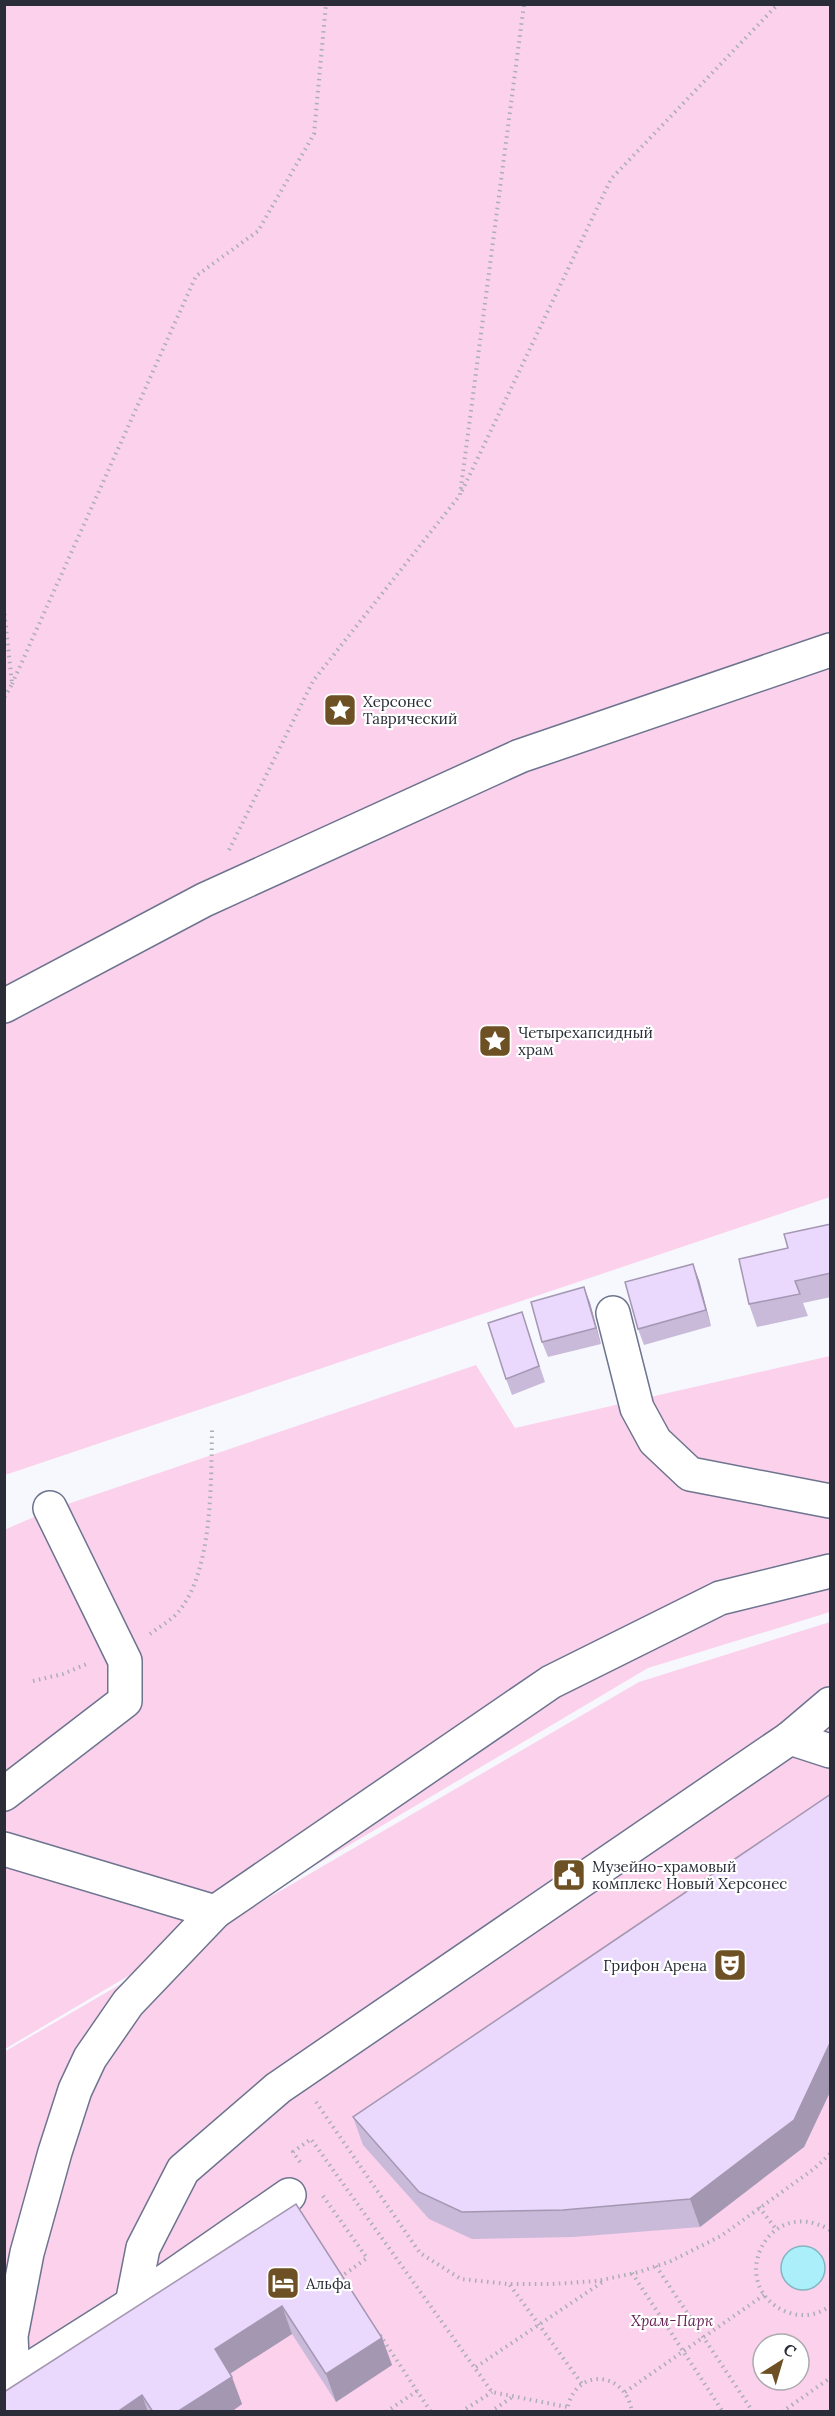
<svg xmlns="http://www.w3.org/2000/svg" width="835" height="2416" font-family="Lora,serif">
  <style>
    .green { fill: #fbd1ec; fill-rule: evenodd }
    .water { fill: #aaeffa; stroke: #84b5c0; stroke-width: 1.5 }
    .lines { fill: none; stroke-linecap: round; stroke-linejoin: round }
    .minor-casing { stroke: #6d748e; stroke-width: 36 }
    .path { stroke: #acaeb6; stroke-width: 4; stroke-dasharray: 1.5 4.5; stroke-linecap: butt }
    .minor { stroke: #fff; stroke-width: 33 }
    .wall { fill: #c9bada }
    .shaded-wall { fill: #a497b1 }
    .building { fill: #ead8fd; stroke: #a497b1; stroke-width: 1.5 }
    .labels { text-anchor: middle; dominant-baseline: central; stroke-width: 4.5; stroke-linejoin: round; paint-order: stroke }
    .poi-label { font-size: 15px; fill: #2a2d38; stroke: #fff; text-anchor: start }
    .park-label { font-size: 15px; font-style: italic; fill: #682356; stroke: #fff }
  </style>
  <rect width="100%" height="100%" fill="#f6f8fe"/>
  <!-- green -->
  <g class="green">
    <path d="M4,5h826v1192l-825,278z"/>
    <path d="M830,1356v256l-182,56 -643,381 -1,-519 46,-20 426,-145 39,63z"/>
    <path d="M830,1622v789h-825l-1,-359 635,-370zM763,2344h36v36h-36z"/>
  </g>
  <!-- water -->
  <circle class="water" cx="803" cy="2268" r="22"/>
  <g class="lines">
    <defs>
      <g id="minor">
        <path d="M4,1006l200,-106 316,-144 310,-106"/>
        <path d="M613,1313l24,95 18,33 35,33 140,27"/>
        <path d="M790,1738l40,-34"/>
        <path d="M4,1794l121,-93v-40l-75,-153"/>
        <path d="M4,1849l211,63 336,-230 169,-84 110,-27"/>
        <path d="M132,2304l11,-56 40,-78 95,-82 512,-350 40,13"/>
        <path d="M13,2379l-2,-43 16,-83 28,-101 20,-62 15,-32 38,-55 87,-91"/>
        <path d="M4,2385l128,-81 157,-109"/>
      </g>
    </defs>
    <!-- minor casing -->
    <use href="#minor" class="minor-casing"/>
    <!-- path -->
    <g class="path">
      <path d="M462,491l149,-312 167,-175"/>
      <path d="M4,608l8,76 -8,14"/>
      <path d="M12,684l184,-408 62,-45 56,-97 12,-130"/>
      <path d="M229,850l84,-169 147,-186 64,-491"/>
      <path d="M150,1634c9,-7 22,-14 29,-23 34,-41 32,-130 33,-181"/>
      <path d="M33,1681l30,-7 26,-11"/>
      <path d="M316,2102l104,151 41,26 47,5h44l45,-3 42,-9 32,-11 50,-25 94,-68 15,-14"/>
      <path d="M300,2162l-7,-10 18,-13 181,253 75,15"/>
      <path d="M323,2196l44,62 -25,18"/>
      <path d="M759,2207l17,22"/>
      <path d="M830,2230c-63,-37 -106,57 -43,82 15,6 31,3 43,-6"/>
      <path d="M656,2266l97,146"/>
      <path d="M632,2273l91,139"/>
      <path d="M510,2285l72,99"/>
      <path d="M380,2335l51,77"/>
      <path d="M476,2367l128,-86"/>
      <path d="M625,2392l139,-97"/>
      <path d="M386,2412l31,-21"/>
      <path d="M461,2412l31,-20"/>
      <path d="M490,2412l24,-16"/>
      <path d="M567,2412c5,-44 58,-44 65,0"/>
      <path d="M782,2412l48,-34"/>
      <path d="M828,2412l2,-2"/>
    </g>
    <!-- minor -->
    <use href="#minor" class="minor"/>
  </g>
  <!-- wall -->
  <g class="wall">
    <path d="M831,1224v73l-28,6 5,13 -51,11 -8,-23 39,-56z"/>
    <path d="M699,1280l12,46 -67,19 -6,-16z"/>
    <path d="M584,1287l6,16 11,41 -53,13 -6,-15z"/>
    <path d="M527,1328l18,54 -33,13 -6,-16z"/>
    <path d="M831,1794v296l-27,57 -104,80 -127,10 -101,2 -43,-20 -66,-74 -10,-28z"/>
    <path d="M296,2204l86,134 10,27 -56,37 -44,-68 -62,39 12,31 -11,8h-227z"/>
  </g>
  <!-- shaded-wall -->
  <g class="shaded-wall">
    <path d="M693,1264l6,16 12,46 -5,-16z"/>
    <path d="M584,1287l6,16 11,41 -5,-16z"/>
    <path d="M831,2041v49l-27,57 -104,80 -10,-28z"/>
    <path d="M282,2306l10,28 -67,43 -10,-28z"/>
    <path d="M382,2338l10,27 -56,37 -10,-28z"/>
    <path d="M232,2377l10,27 -11,8h-54z"/>
    <path d="M142,2395l6,17h-31z"/>
  </g>
  <!-- building -->
  <g class="building">
    <path d="M831,1224v49l-36,8 5,13 -51,10 -10,-45 49,-11 -4,-14z"/>
    <path d="M693,1264l13,46 -68,19 -13,-47z"/>
    <path d="M584,1287l12,41 -54,14 -11,-40z"/>
    <path d="M522,1312l17,54 -33,13 -18,-56z"/>
    <path d="M831,1794v247l-37,79 -104,79 -127,11 -101,2 -43,-20 -66,-75z"/>
    <path d="M296,2204l86,134 -56,36 -44,-68 -67,43 17,28 -55,35h-24l-11,-17 -25,17h-113v-20z"/>
  </g>
  <!-- icons -->
  <defs>
    <symbol id="sight-square" viewBox="-11 -11 22 22"><rect x="-9" y="-9" width="18" height="18" rx="4" fill="#6d5124" stroke="#fff"/><path d="M0-6L1.8-2.2L6-1.7L2.9 1.2L3.7 5.4L0 3.3L-3.7 5.4L-2.9 1.2L-6-1.7L-1.8-2.2Z" fill="#fff"/></symbol>
    <symbol id="civic-square" viewBox="-11 -11 22 22"><rect x="-9" y="-9" width="18" height="18" rx="4" fill="#6d5124" stroke="#fff"/><path d="M-.6-6.5H3V-4.5H.6V-3L4-1V1h2V6H-6V1h2V-1L-.6-3ZM-1.2 2.5V6h2.4V2.5Z" fill="#fff"/></symbol>
    <symbol id="theatre-square" viewBox="-11 -11 22 22"><rect x="-9" y="-9" width="18" height="18" rx="4" fill="#6d5124" stroke="#fff"/><path d="M-5-5.5Q0-4 5-5.5V0Q5 5 0 6Q-5 5-5 0ZM-3.3-2.5H-1v1.5H-3.3ZM1-2.5H3.3v1.5H1ZM-2.8 1Q0 5.5 2.8 1Z" fill="#fff"/></symbol>
    <symbol id="hotel-square" viewBox="-11 -11 22 22"><rect x="-9" y="-9" width="18" height="18" rx="4" fill="#6d5124" stroke="#fff"/><path d="M-6-4.5h1.5V1H6V5H4.5V3h-9V5H-6ZM-4 0a1.8 1.8 0 1 1 3.6 0ZM.5 0V-2.5h3Q6-2.5 6 0Z" fill="#fff"/></symbol>
  </defs>
  <g fill-rule="evenodd">
    <use href="#sight-square" x="321" y="691" width="38" height="38"/>
    <use href="#sight-square" x="476" y="1022" width="38" height="38"/>
    <use href="#civic-square" x="550" y="1856" width="38" height="38"/>
    <use href="#theatre-square" x="711" y="1946" width="38" height="38"/>
    <use href="#hotel-square" x="264" y="2264" width="38" height="38"/>
  </g>
  <g class="labels">
    <!-- poi labels -->
    <g class="poi-label">
      <text x="363" y="701">Херсонес<tspan x="363" dy="17">Таврический</tspan></text>
      <text x="518" y="1032">Четырехапсидный<tspan x="518" dy="17">храм</tspan></text>
      <text x="592" y="1866">Музейно-храмовый<tspan x="592" dy="17">комплекс Новый Херсонес</tspan></text>
      <text x="707" y="1965" text-anchor="end">Грифон Арена</text>
      <text x="306" y="2283">Альфа</text>
    </g>
    <!-- park labels -->
    <g class="park-label">
      <text x="672" y="2320">Храм-Парк</text>
    </g>
  </g>
  <!-- border -->
  <rect width="835" height="2416" fill="none" stroke="#2a2d38" stroke-width="12"/>
  <!-- north arrow -->
  <g transform="translate(781 2362) rotate(37)"><circle r="28" fill="#ffffff" stroke="#aaabaf" stroke-width="1.5"/>
  <path d="M0-4.5L10 22L0 15L-10 22Z" fill="#6d5124"/>
  <text y="-9" font-size="16" font-weight="bold" text-anchor="middle" fill="#2a2d38">С</text>
  </g>
</svg>
